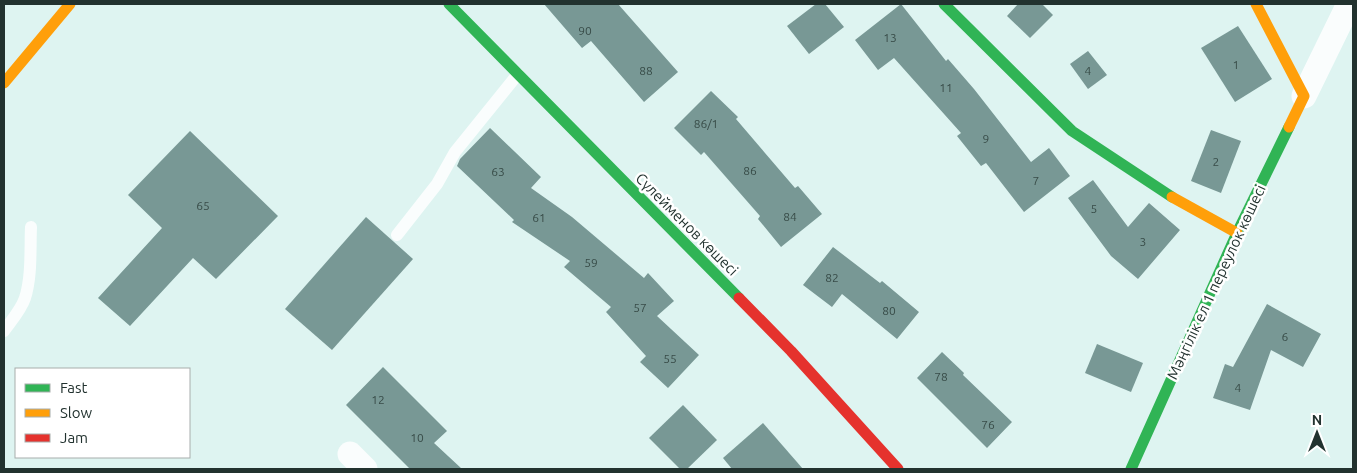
<svg xmlns="http://www.w3.org/2000/svg" width="1357" height="473" font-family="Ubuntu,sans-serif">
  <style>
    .building { fill: #789895 }
    .lines { fill: none; stroke-linecap: round; stroke-linejoin: round }
    .lane { stroke: #fafdfd; stroke-width: 12 }
    .street { stroke: #fafdfd; stroke-width: 25 }
    .fast { stroke: #30b455; stroke-width: 11 }
    .slow { stroke: #ff9f0a; stroke-width: 11 }
    .jam { stroke: #e5322d; stroke-width: 11 }
    .labels { text-anchor: middle; dominant-baseline: central; stroke-width: 5; stroke-linejoin: round; paint-order: stroke }
    .number-label { font-size: 12px; fill: #384c48 }
    .street-label { font-size: 15px; fill: #22322f; stroke: #fff }
  </style>
  <rect width="100%" height="100%" fill="#def4f1"/>
  <!-- building -->
  <g class="building">
    <path d="M544,4h74l60,68 -34,30 -53,-61 -9,7z"/>
    <path d="M816,4h9l19,23 -35,27 -22,-28z"/>
    <path d="M901,4l45,57 2,-2 26,30 57,73 18,-14 21,28 -46,36 -38,-49 -5,3 -24,-30 4,-3 -67,-75 -16,12 -23,-30z"/>
    <path d="M1018,4h24l11,11 -23,23 -23,-22z"/>
    <path d="M1238,26l34,53 -37,23 -34,-54z"/>
    <path d="M1088,51l19,24 -19,14 -18,-25z"/>
    <path d="M711,91l27,26 -2,2 59,69 3,-2 24,28 -41,33 -23,-28 2,-3 -56,-64 -3,3 -27,-27z"/>
    <path d="M490,128l51,49 -10,11 41,29 72,61 4,-5 26,28 -17,15 42,39 -31,33 -28,-26 6,-6 -40,-44 5,-5 -47,-40 6,-6 -58,-39 2,-2 -57,-54 3,-7z"/>
    <path d="M1211,130l30,11 -20,52 -30,-12z"/>
    <path d="M190,131l88,85 -62,63 -23,-21 -63,68 -32,-28 64,-70 -34,-33z"/>
    <path d="M1093,180l35,47 21,-24 31,27 -42,49 -27,-23 -43,-58z"/>
    <path d="M366,217l47,42 -81,91 -47,-41z"/>
    <path d="M833,247l47,36 2,-2 37,31 -22,27 -55,-45 -10,13 -29,-22z"/>
    <path d="M1267,304l54,30 -18,33 -32,-17 -21,60 -37,-12 12,-34 8,3z"/>
    <path d="M1097,344l46,19 -12,29 -46,-19z"/>
    <path d="M942,352l22,21 -1,2 49,47 -25,26 -70,-70z"/>
    <path d="M383,367l64,64 -13,12 28,26h-52l-64,-64z"/>
    <path d="M683,405l34,35 -30,29h-7l-31,-31z"/>
    <path d="M763,423l40,46h-71l-9,-11z"/>
  </g>
  <g class="lines">
    <!-- lane -->
    <g class="lane">
      <path d="M397,235l40,-51 18,-32 63,-78"/>
      <path d="M4,331c7,-10 17,-21 21,-33 7,-22 5,-49 6,-71"/>
    </g>
    <!-- street -->
    <g class="street">
      <path d="M1304,96l45,-92"/>
      <path d="M350,454l15,15"/>
    </g>
    <!-- fast -->
    <g class="fast">
      <path d="M449,4l290,294"/>
      <path d="M944,4l128,127 100,66"/>
      <path d="M1131,469l106,-236 52,-106"/>
    </g>
    <!-- slow -->
    <g class="slow">
      <path d="M1256,4l48,92 -15,31"/>
      <path d="M4,83l66,-79"/>
      <path d="M1172,197l65,36"/>
    </g>
    <!-- jam -->
    <path class="jam" d="M739,298l52,53 107,118"/>
  </g>
  <g class="labels">
    <!-- number labels -->
    <g class="number-label">
      <text x="585" y="30">90</text>
      <text x="890" y="37">13</text>
      <text x="1236" y="64">1</text>
      <text x="646" y="70">88</text>
      <text x="1088" y="70">4</text>
      <text x="946" y="87">11</text>
      <text x="706" y="123">86/1</text>
      <text x="986" y="138">9</text>
      <text x="1216" y="161">2</text>
      <text x="750" y="170">86</text>
      <text x="498" y="171">63</text>
      <text x="1036" y="180">7</text>
      <text x="203" y="205">65</text>
      <text x="1094" y="208">5</text>
      <text x="790" y="216">84</text>
      <text x="539" y="217">61</text>
      <text x="1143" y="241">3</text>
      <text x="591" y="262">59</text>
      <text x="832" y="277">82</text>
      <text x="640" y="307">57</text>
      <text x="889" y="310">80</text>
      <text x="1285" y="336">6</text>
      <text x="670" y="358">55</text>
      <text x="941" y="376">78</text>
      <text x="1238" y="387">4</text>
      <text x="378" y="399">12</text>
      <text x="988" y="424">76</text>
      <text x="417" y="437">10</text>
    </g>
    <!-- street labels -->
    <g class="street-label">
      <text transform="translate(687 224) rotate(45)">Сүлейменов көшесі</text>
      <text transform="translate(1216 282) rotate(-65)">Мәңгілік ел 1 переулок көшесі</text>
    </g>
  </g>
  <!-- border -->
  <rect width="1357" height="473" fill="none" stroke="#22322f" stroke-width="10"/>
  <!-- legend -->
  <rect x="15" y="368" width="175" height="90" fill="#ffffff" stroke="#a7adac"/>
  <rect x="25" y="384" width="25" height="8" fill="#30b455" stroke="#a7adac"/>
  <text x="60" y="393" font-size="15" fill="#22322f">Fast</text>
  <rect x="25" y="409" width="25" height="8" fill="#ff9f0a" stroke="#a7adac"/>
  <text x="60" y="418" font-size="15" fill="#22322f">Slow</text>
  <rect x="25" y="434" width="25" height="8" fill="#e5322d" stroke="#a7adac"/>
  <text x="60" y="443" font-size="15" fill="#22322f">Jam</text>
  <!-- north arrow -->
  <g transform="translate(1317 433)" stroke="#ffffff" stroke-width="4" paint-order="stroke">
  <path d="M0-4L9 19L0 12L-9 19Z" fill="#22322f"/>
  <text y="-8" font-size="14" font-weight="bold" text-anchor="middle" fill="#22322f">N</text>
  </g>
</svg>
